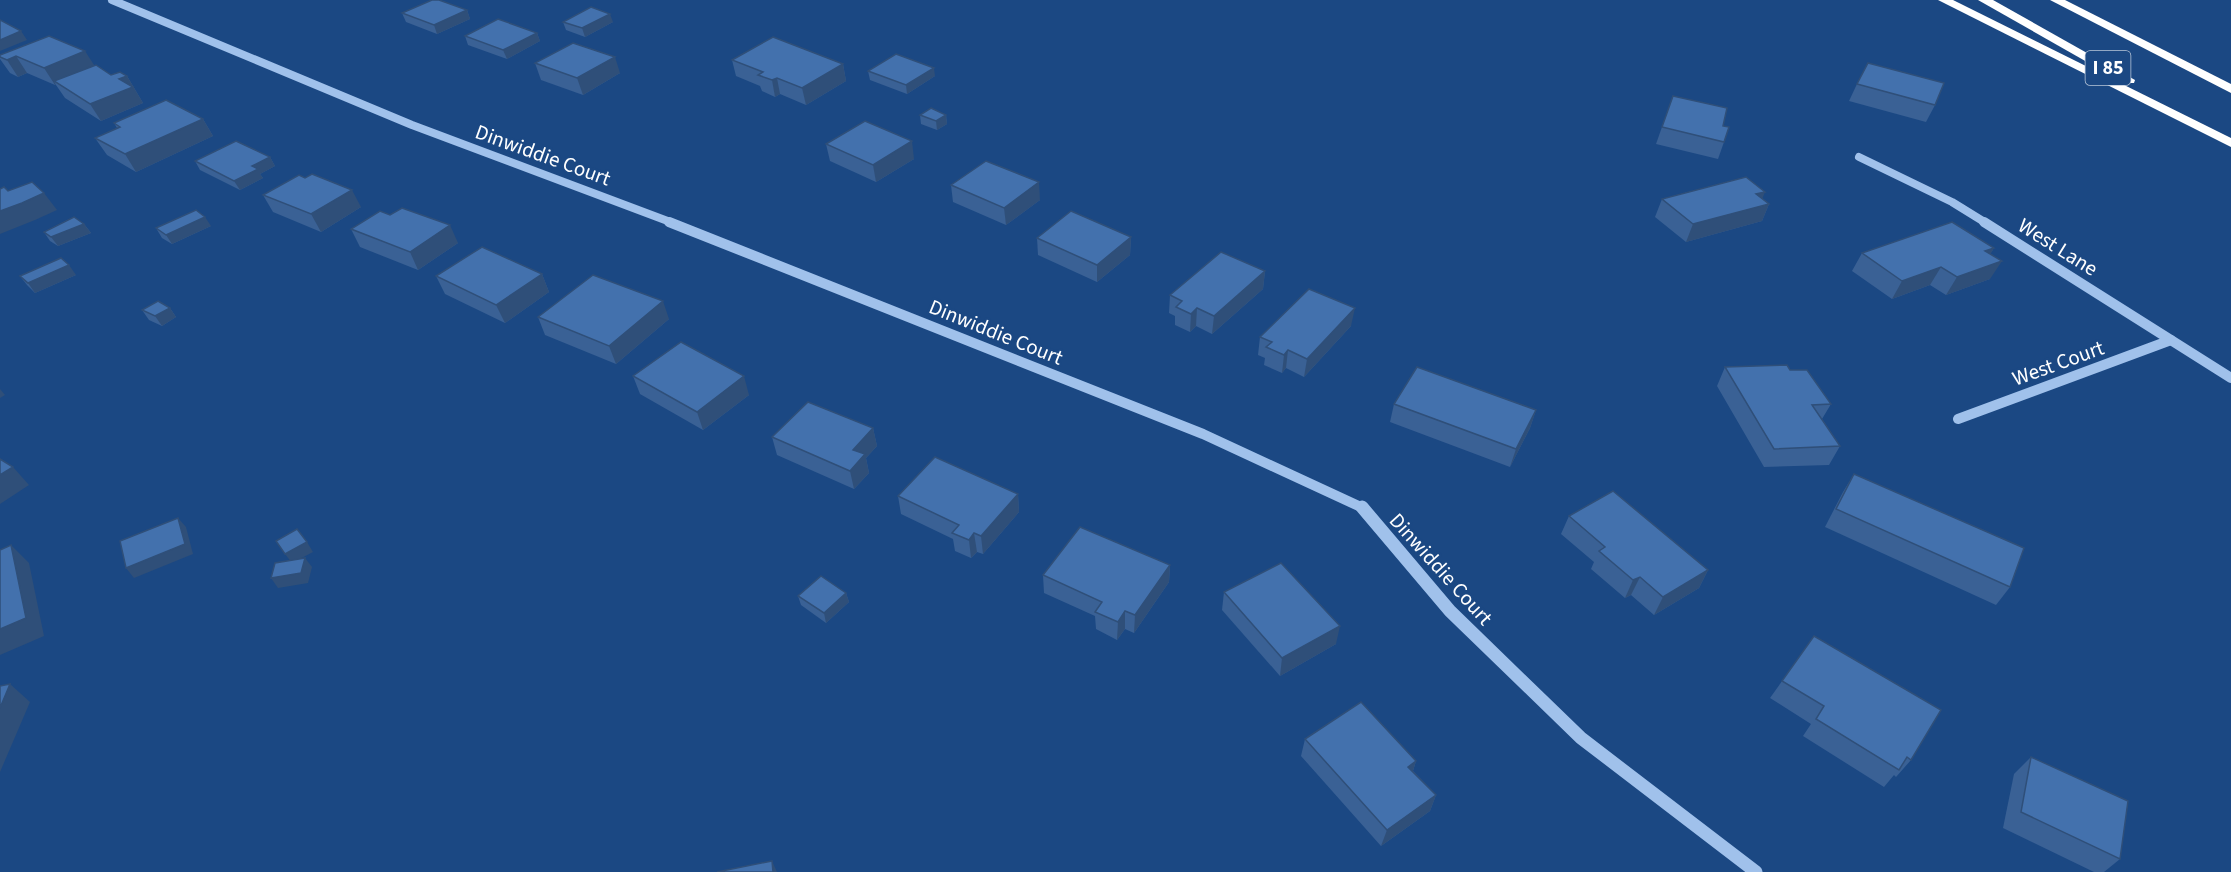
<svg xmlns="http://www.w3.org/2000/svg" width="2231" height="872" font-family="'Source Sans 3',sans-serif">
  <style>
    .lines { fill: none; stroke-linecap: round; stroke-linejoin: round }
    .minor-far2 { stroke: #a0c1eb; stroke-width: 8 }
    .minor-far1 { stroke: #a0c1eb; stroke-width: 10 }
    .minor { stroke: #a0c1eb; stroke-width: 13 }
    .highway { fill: #fff; fill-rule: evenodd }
    .wall { fill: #3a6195 }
    .shaded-wall { fill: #2f4f79 }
    .building { fill: #4371ad; stroke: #2f4f79; stroke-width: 1.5 }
    .labels { text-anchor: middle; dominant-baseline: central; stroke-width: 5; stroke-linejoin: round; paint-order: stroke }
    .shield { fill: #1b4883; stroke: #bbc8da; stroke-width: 1.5 }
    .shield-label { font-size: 20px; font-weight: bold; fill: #fff }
    .street-label { font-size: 21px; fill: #fff; stroke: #1b4883 }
  </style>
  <rect width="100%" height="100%" fill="#1b4883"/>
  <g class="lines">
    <!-- minor-far2 -->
    <g class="minor-far2">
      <path d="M112,0l300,125 261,98"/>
      <path d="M1859,157l93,45 34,21"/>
    </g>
    <!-- minor-far1 -->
    <g class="minor-far1">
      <path d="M669,222l534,212 160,74"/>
      <path d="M1984,222l247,156"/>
      <path d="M1958,419l213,-79"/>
    </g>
    <!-- minor -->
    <path class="minor" d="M1362,507l88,104 131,127 175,134"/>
    <!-- highway -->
    <g class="highway">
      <path d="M1938,0h15l278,138v9z"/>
      <path d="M1978,0h15l142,80 -1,3h-10z"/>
      <path d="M2050,0h15l166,84v9z"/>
    </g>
  </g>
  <!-- wall -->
  <g class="wall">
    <path d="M467,10l3,9 -33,15 -31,-12 -4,-9z"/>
    <path d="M563,22h50l-28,15 -19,-7z"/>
    <path d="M537,33l3,8 -33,18 -39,-14 -3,-9z"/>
    <path d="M49,36l46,30 16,9 16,1 16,27 -42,18 -36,-23 -9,-13h-1l-28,-12 -9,4 -8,-4 -10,-14v-4z"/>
    <path d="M732,60l111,4 3,17 -40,24 -26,-11 -5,3 -13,-6 -2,-5 -24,-10z"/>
    <path d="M535,63l85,10 -37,22 -42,-15z"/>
    <path d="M868,71l67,5 -28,18 -37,-14z"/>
    <path d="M1857,84l78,21 -9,17 -77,-21z"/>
    <path d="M920,115h26l1,9 -10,6 -16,-6z"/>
    <path d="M203,119l10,17 -77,36 -29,-17 -12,-17 22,-10 -3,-5z"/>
    <path d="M1723,126l1,16 -6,17 -62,-15 6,-17z"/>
    <path d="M826,144l88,15 -38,23 -46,-21z"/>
    <path d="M270,157l5,9 -15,8 3,4 -23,12 -40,-20 -5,-9z"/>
    <path d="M951,185l89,15 -34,25 -53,-23z"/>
    <path d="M263,195l98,12 -40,25 -48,-20z"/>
    <path d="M1762,198l7,6 -7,17 -76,21 -31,-25 7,-18z"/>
    <path d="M390,215l68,28 -40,27 -58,-23 -9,-18z"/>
    <path d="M84,224l7,9 -33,13 -8,-5 -6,-9z"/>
    <path d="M211,226l-39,18 -10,-6 -6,-10z"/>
    <path d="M1131,237l-1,18 -33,27 -59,-27 -1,-17z"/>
    <path d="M1994,248l-4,6v25l-44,16 -16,-10 -38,14 -40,-28 10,-18z"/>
    <path d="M1265,271l-2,18 -51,45 -16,-8 -6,6 -15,-7v-9l-6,-3 1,-18z"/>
    <path d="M542,274l7,18 -44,31 -60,-29 -9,-18z"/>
    <path d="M76,275l-41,18 -8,-8 -7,-9z"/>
    <path d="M170,308l6,9 -14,9 -13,-6 -7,-10z"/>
    <path d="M538,317l131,2 -53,45 -71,-29z"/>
    <path d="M1351,326l-47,51 -18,-9 -4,5 -18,-8 1,-7 -7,-3 2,-18z"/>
    <path d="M1725,367l65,3 41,34 -9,15 18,27 -11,19 -65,2 -47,-81z"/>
    <path d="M633,376l116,19 -46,35 -63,-36z"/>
    <path d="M1394,404l142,6 -6,18 -20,39 -120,-45z"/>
    <path d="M873,428l4,18 -11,12 3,15 -15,16 -77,-34 -5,-18z"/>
    <path d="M1854,474l156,113 -14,18 -171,-78 18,-35z"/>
    <path d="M1018,494l1,18 -36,42 -6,-2 -6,6 -16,-7 -2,-12 -52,-25 -3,-18z"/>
    <path d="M1569,516l139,54 -9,18 -45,27 -23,-20 -6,3 -34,-29 3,-7 -33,-28z"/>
    <path d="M1170,565l-1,17 -35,51 -9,-4 -8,11 -21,-11 -1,-13 -51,-23 -1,-18z"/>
    <path d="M1224,592l112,52 -56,32 -58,-66z"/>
    <path d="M846,593l3,9 -23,21 -25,-18 -3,-9z"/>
    <path d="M1814,636l97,124 -15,17 -2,-2 -10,12 -81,-51 8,-12 -41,-26z"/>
    <path d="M1305,739l111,22 -3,10 23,24 -6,16 -49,35 -80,-90z"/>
    <path d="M2031,757l89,102 -16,13h-10l-91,-44 11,-54z"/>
  </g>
  <!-- shaded-wall -->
  <g class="shaded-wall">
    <path d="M467,10l3,9 -33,15 -3,-9z"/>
    <path d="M610,14l3,8 -28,15 -3,-9z"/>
    <path d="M21,31l6,9 -27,11v-11z"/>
    <path d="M537,33l3,8 -33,18 -4,-9z"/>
    <path d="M85,51l11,17 -42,13 2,4h-1l-11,-17z"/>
    <path d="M16,56l11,17 -9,4 -11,-17z"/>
    <path d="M615,57l5,16 -37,22 -6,-17z"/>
    <path d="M843,64l3,17 -40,24 -4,-17z"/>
    <path d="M934,68l1,8 -28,18 -1,-9z"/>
    <path d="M127,76l16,27 -42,18 -11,-17 29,-25z"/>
    <path d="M777,78l3,16 -5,3 -3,-17z"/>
    <path d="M946,115l1,9 -10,6 -1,-9z"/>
    <path d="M203,119l10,17 -77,36 -11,-18z"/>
    <path d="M912,141l2,18 -38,23 -3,-17z"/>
    <path d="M270,157l5,9 -15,8 3,4 -23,12 -6,-9 18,-15z"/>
    <path d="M1039,182l1,18 -34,25 -2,-17z"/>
    <path d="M352,190l9,17 -40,25 -10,-18z"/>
    <path d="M1765,192l-6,15 10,-3 -7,17 -76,21 7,-18 63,-30z"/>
    <path d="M44,193l13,17 -22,10 -35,14v-23z"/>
    <path d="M205,217l6,9 -39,18 -6,-9z"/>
    <path d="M84,224l7,9 -33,13 -7,-9z"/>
    <path d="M450,225l8,18 -40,27 -8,-18z"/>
    <path d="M1131,237l-1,18 -33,27v-17z"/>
    <path d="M1994,248l-11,18 2,-15z"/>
    <path d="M2002,261l-12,18 -44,16 11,-18z"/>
    <path d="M69,265l7,10 -41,18 -7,-10z"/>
    <path d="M1941,267l-11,18 -38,14 10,-18z"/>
    <path d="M1265,271l-2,18 -51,45 2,-18z"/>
    <path d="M542,274l7,18 -44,31 -9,-18z"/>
    <path d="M663,301l6,18 -53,45 -7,-18z"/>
    <path d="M170,308l6,9 -14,9 -7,-10z"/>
    <path d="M1197,308l-1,18 -6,6 1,-18z"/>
    <path d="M1355,308l-4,18 -47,51 3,-18z"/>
    <path d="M1288,350l-2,18 -4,5 2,-18z"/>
    <path d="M744,376l5,19 -46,35 -6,-18z"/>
    <path d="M0,389l5,6 -5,3z"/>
    <path d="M1536,410l-6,18 -20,39 6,-18z"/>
    <path d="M873,428l4,18 -11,12 3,15 -15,16 -4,-18 3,-21z"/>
    <path d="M13,467l16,18 -29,19v-29z"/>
    <path d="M1018,494l1,18 -36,42 -2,-18z"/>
    <path d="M178,518l8,9 7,27 -59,24 -8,-10z"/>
    <path d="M974,533l3,19 -6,6 -2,-18z"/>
    <path d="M307,542l6,10 -21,11 -7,-9z"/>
    <path d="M11,545l18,18 15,73 -44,19v-26z"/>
    <path d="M305,558l7,9 -4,16 -30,5 -7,-10z"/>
    <path d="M1170,565l-1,17 -35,51 1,-18z"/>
    <path d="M1708,570l-9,18 -45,27 9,-18z"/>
    <path d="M1640,577l-9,18 -6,3 8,-18z"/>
    <path d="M846,593l3,9 -23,21 -2,-10z"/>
    <path d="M1125,611v18l-8,11 1,-18z"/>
    <path d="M1340,626l-4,18 -56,32 2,-18z"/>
    <path d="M10,684l20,18 -30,70v-64z"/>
    <path d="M1416,761l-5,16 -3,-10z"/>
    <path d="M1436,795l-6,16 -49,35 6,-16z"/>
    <path d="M772,861l5,11h-4z"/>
  </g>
  <!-- building -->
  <g class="building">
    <path d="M432,0h7l28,10 -33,15 -32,-12z"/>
    <path d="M591,7l19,7 -28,14 -19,-6z"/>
    <path d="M498,19l39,14 -34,17 -38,-14z"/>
    <path d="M0,20l21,11 -21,9z"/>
    <path d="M49,36l36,15 -41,17 -28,-12 -9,4 -7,-3v-2z"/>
    <path d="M773,37l70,27 -41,24 -25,-10 -5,2 -14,-5 5,-3 -31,-12z"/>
    <path d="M573,43l42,14 -38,21 -42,-15z"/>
    <path d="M896,54l38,14 -28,17 -38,-14z"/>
    <path d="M1868,63l76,20 -9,22 -78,-21z"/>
    <path d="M96,65l15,10 9,-3 7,4 -8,3 14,8 -43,17 -36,-23z"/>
    <path d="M1673,96l54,12 -4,18 6,1 -5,15 -62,-15z"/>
    <path d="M166,100l37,19 -78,35 -30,-16 25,-11 -6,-4z"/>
    <path d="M931,108l15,7 -10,6 -16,-6z"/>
    <path d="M865,121l47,20 -39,24 -47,-21z"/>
    <path d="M236,141l34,16 -18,9 6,3 -24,12 -39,-20z"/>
    <path d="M986,161l53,21 -35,26 -53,-23z"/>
    <path d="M312,174l40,16 -41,24 -48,-19 36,-20 6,3z"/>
    <path d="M1746,177l19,15 -9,2 13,10 -76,20 -31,-25z"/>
    <path d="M32,182l12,11 -22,10 -22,8v-22l4,-2 4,4z"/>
    <path d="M402,208l48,17 -40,27 -59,-23 29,-18 10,4z"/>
    <path d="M196,210l9,7 -39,18 -10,-7z"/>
    <path d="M1071,211l60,26 -34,28 -60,-27z"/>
    <path d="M74,217l10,7 -33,13 -7,-5z"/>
    <path d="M1952,222l42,26 -9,3 17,10 -45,16 -16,-10 -39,14 -40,-28z"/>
    <path d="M482,247l60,27 -46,31 -60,-29z"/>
    <path d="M1221,252l44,19 -51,45 -17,-8 -6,6 -15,-7 6,-6 -12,-6z"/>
    <path d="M61,258l8,7 -41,18 -8,-7z"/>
    <path d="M593,275l70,26 -54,45 -71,-29z"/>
    <path d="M1309,289l46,19 -48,51 -19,-9 -4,5 -18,-8 6,-5 -12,-5z"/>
    <path d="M158,301l12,7 -15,8 -13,-6z"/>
    <path d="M681,342l63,34 -47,36 -64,-36z"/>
    <path d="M1787,365l3,5h17l24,34 -19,1 28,41 -66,3 -49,-82z"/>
    <path d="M1417,367l119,43 -20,39 -122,-45z"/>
    <path d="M808,402l65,26 -20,22 12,4 -15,17 -78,-34z"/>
    <path d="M935,457l83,37 -37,42 -7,-3 -5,7 -17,-7 7,-8 -61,-29z"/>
    <path d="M0,459l13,8 -13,8z"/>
    <path d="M1854,474l170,74 -14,39 -174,-78z"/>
    <path d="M1613,491l95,79 -45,27 -23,-20 -7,3 -34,-29 6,-4 -36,-31z"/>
    <path d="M178,518l7,26 -59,24 -6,-27z"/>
    <path d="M1080,527l90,38 -35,50 -10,-4 -7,11 -23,-10 7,-10 -59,-27z"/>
    <path d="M297,529l10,13 -22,12 -9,-13z"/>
    <path d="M11,545l15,73 -26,11v-79z"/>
    <path d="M305,558l-4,15 -30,5 4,-15z"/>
    <path d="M1281,563l59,63 -58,32 -58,-66z"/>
    <path d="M821,576l25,17 -22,20 -26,-17z"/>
    <path d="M1814,636l127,74 -30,50 -4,-3 -8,13 -83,-51 8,-13 -42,-25z"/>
    <path d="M10,684l-10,24v-22z"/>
    <path d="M1361,702l55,59 -8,6 28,28 -49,35 -82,-91z"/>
    <path d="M2031,757l97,44 -8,58 -99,-47z"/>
    <path d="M772,861l1,11h-56z"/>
  </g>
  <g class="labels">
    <!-- shield labels -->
    <rect class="shield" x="2085.5" y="51" width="45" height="34" rx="4.5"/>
    <g class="shield-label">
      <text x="2108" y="68">I 85</text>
    </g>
    <!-- street labels -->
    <g class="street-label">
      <text transform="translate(543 155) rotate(20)">Dinwiddie Court</text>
      <text transform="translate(2058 247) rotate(32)">West Lane</text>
      <text transform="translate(996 332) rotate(22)">Dinwiddie Court</text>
      <text transform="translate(2058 363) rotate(-20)">West Court</text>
      <text transform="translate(1441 569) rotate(48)">Dinwiddie Court</text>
    </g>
  </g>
</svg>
